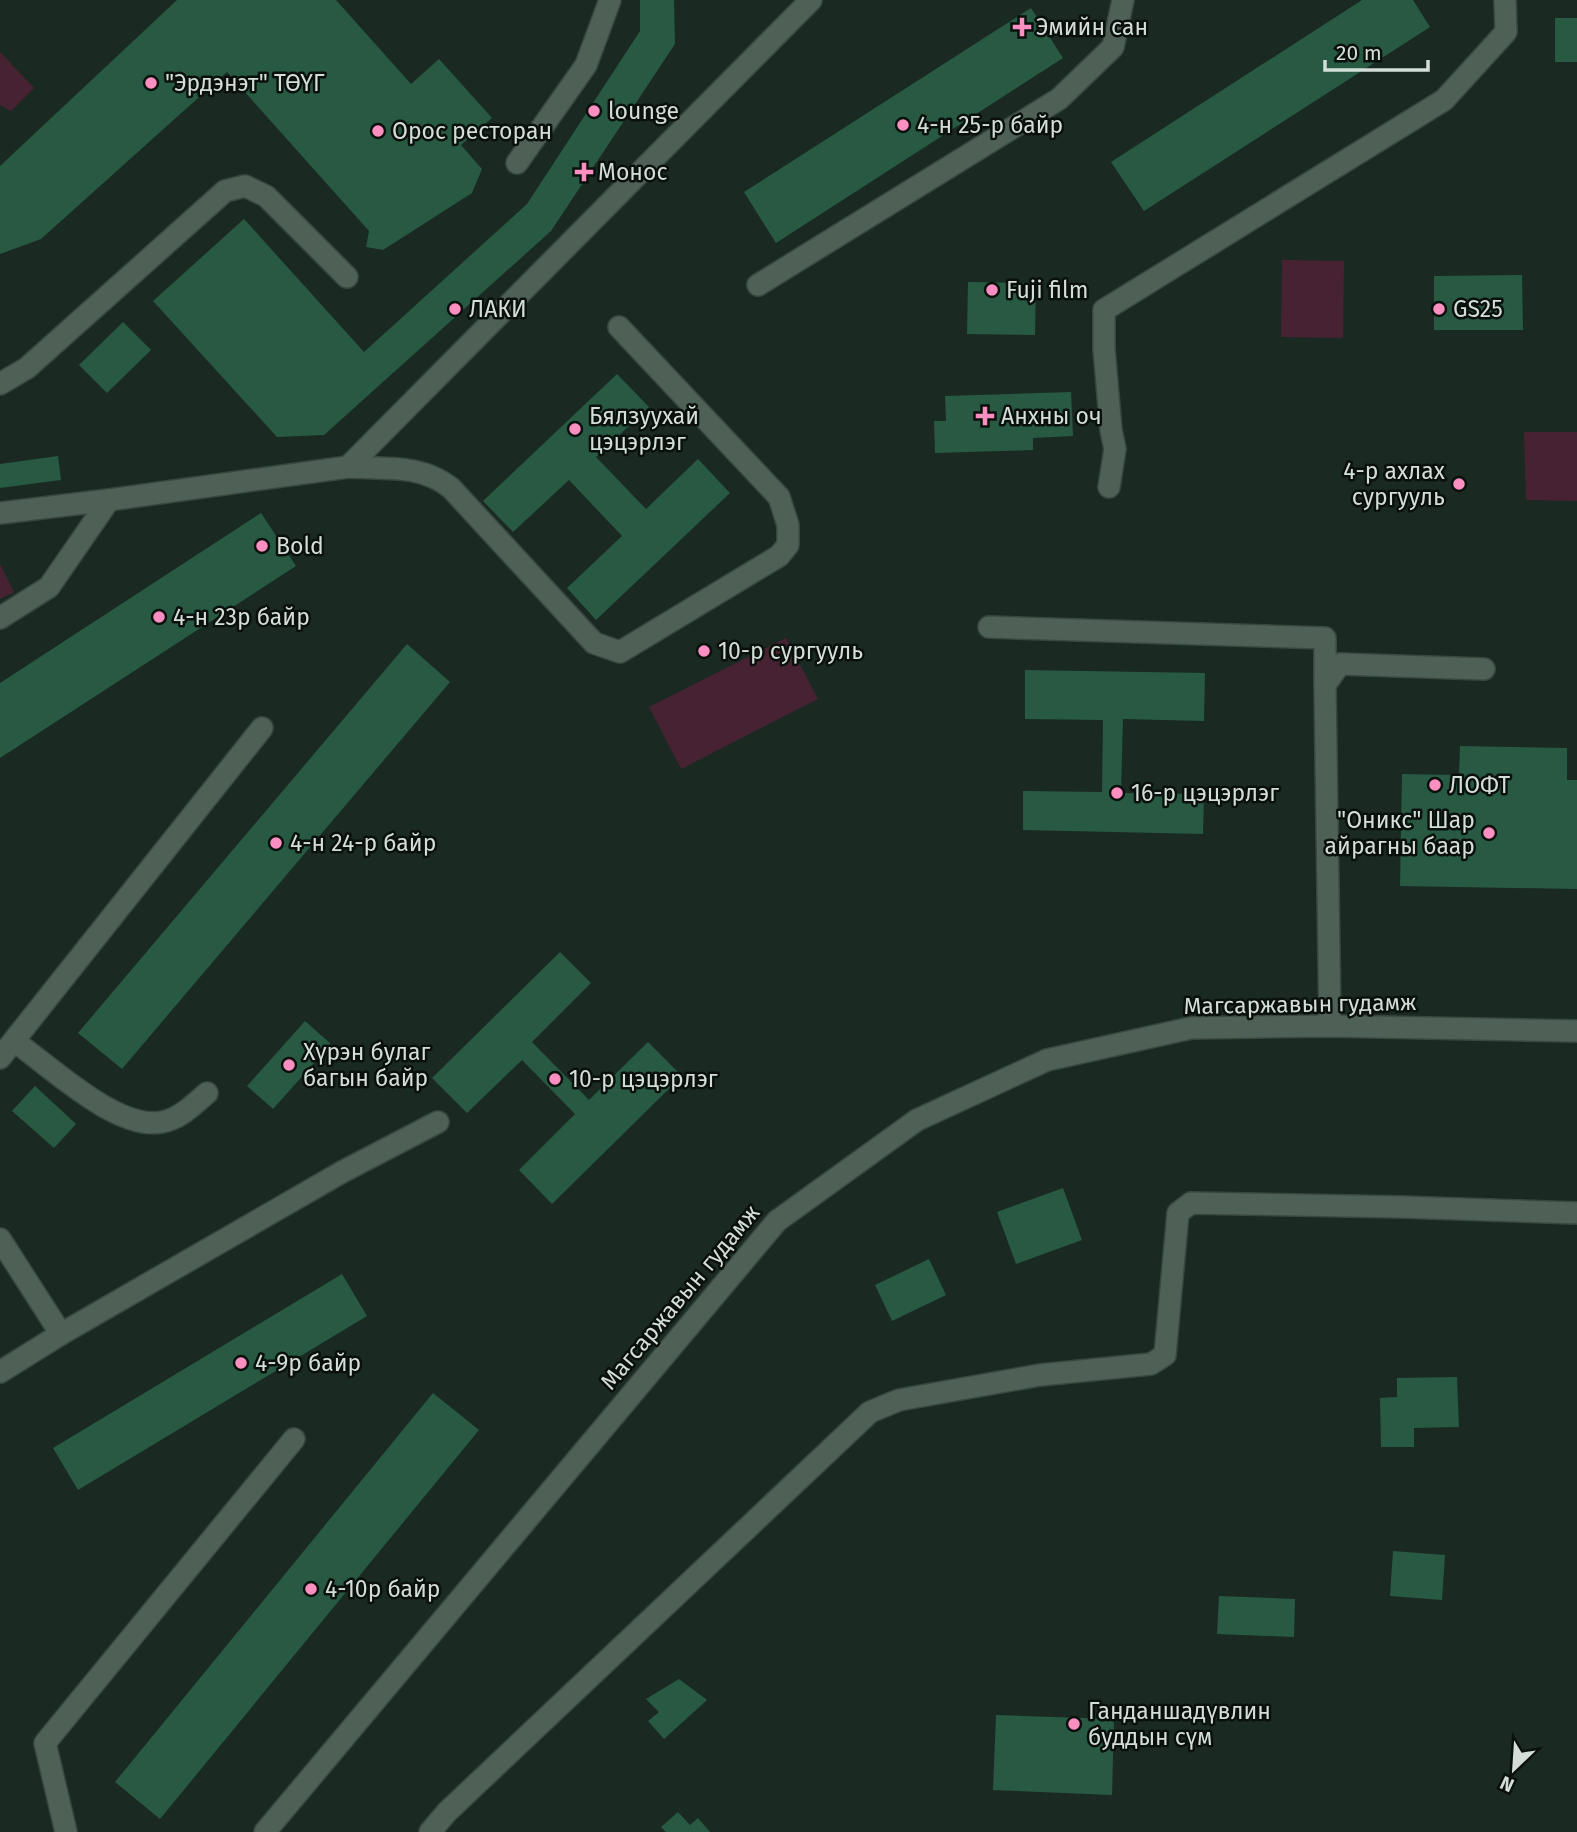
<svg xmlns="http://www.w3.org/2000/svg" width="1577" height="1832" font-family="'Fira Sans',sans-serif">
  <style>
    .green { fill: #472233 }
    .building { fill: #275943 }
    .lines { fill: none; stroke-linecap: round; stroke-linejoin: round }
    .minor-casing { stroke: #3a4741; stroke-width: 24 }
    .minor { stroke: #4f6157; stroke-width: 21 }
    .poi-dot { fill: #fc8fc1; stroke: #0a110d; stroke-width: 2.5 }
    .labels { text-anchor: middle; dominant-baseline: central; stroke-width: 5; stroke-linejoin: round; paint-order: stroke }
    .poi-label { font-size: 23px; fill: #d4ded9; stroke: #0a110d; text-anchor: start }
    .street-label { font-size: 23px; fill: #d4ded9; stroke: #0a110d }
  </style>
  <rect width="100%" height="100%" fill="#1a2a22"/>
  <!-- green -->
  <g class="green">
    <path d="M0,52l34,36 -23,23 -11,-6z"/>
    <path d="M1282,260l62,1 -1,77 -62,-1z"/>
    <path d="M1524,432h53v69l-51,-1z"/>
    <path d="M0,564l14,28 -14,7z"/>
    <path d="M786,638l32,61 -137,70 -32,-62z"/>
  </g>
  <!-- building -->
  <g class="building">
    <path d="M177,0h159l75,84 28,-25 53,59 -31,27 21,24 -10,24 -89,57 -17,-3 3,-16 -142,-159 -186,167 -41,15v-88z"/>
    <path d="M640,0h34l1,44 -124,187 -227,204 -47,2 -124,-136 91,-82 120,133 163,-148 113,-173z"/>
    <path d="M1362,0h51l17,27 -286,184 -33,-49z"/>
    <path d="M1031,8l32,50 -287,185 -32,-51z"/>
    <rect x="1555" y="18" width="22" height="44"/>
    <path d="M1522,275l1,55h-89v-54z"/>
    <path d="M968,282l68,1 -1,52 -68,-1z"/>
    <path d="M123,322l28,28 -44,43 -28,-28z"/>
    <path d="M617,374l32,33 -53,50 50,52 52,-50 32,34 -134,127 -29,-32 55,-52 -53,-56 -56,52 -30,-31z"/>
    <path d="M1071,392l2,44 -40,2v12l-98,3 -1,-32h12l-1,-25z"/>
    <path d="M58,456l3,24 -61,8v-24z"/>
    <path d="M261,513l35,53 -296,192v-75z"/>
    <path d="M407,644l43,38 -328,387 -44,-36z"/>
    <path d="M1025,670l180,3 -1,48 -81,-2 -2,74 83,1 -1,40 -180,-4v-39l79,1 1,-72 -78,-1z"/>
    <path d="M1460,746l107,2v32h10v109l-177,-3 2,-112 57,1z"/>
    <path d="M560,952l31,31 -59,59 57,58 59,-58 34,34 -130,128 -33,-34 56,-56 -53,-54 -55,53 -35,-35z"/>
    <path d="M305,1021l26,23 -58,65 -26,-23z"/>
    <path d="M35,1086l41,38 -22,24 -42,-37z"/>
    <path d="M1063,1188l19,52 -66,24 -19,-52z"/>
    <path d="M929,1259l17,36 -54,26 -17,-36z"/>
    <path d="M342,1274l25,42 -289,174 -25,-42z"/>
    <path d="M1457,1377l2,50 -45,1v19h-33l-1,-49 17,-1v-19z"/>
    <path d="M433,1393l46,37 -319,389 -45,-37z"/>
    <path d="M1393,1551l52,4 -3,45 -52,-4z"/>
    <path d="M1219,1596l76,3 -1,38 -77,-3z"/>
    <path d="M679,1679l28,21 -43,39 -16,-18 11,-9 -13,-13z"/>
    <path d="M996,1715l118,4 -2,76 -119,-5z"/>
    <path d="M678,1812l12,13 8,-7 12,14h-44l-5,-5z"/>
  </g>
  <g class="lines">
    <defs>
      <g id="minor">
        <path d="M517,163l69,-98 24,-65"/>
        <path d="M758,285l301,-186 54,-52 10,-47"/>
        <path d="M0,384l27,-16 198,-177 20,-5 21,10 81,81"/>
        <path d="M348,467c38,2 73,-3 103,21l143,155 26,9 159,-96 9,-11v-20l-9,-28 -160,-170"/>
        <path d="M1109,487l6,-38 -4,-19 -7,-81v-39l340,-210 62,-68 -1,-32"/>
        <path d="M0,513l109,-13 239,-33 463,-467"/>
        <path d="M0,618l49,-31 60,-87"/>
        <path d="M989,627l336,11v47"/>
        <path d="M1330,1026l-5,-341 15,-21 144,5"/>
        <path d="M14,1041c36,25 103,90 148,81 18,-3 31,-17 45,-29"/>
        <path d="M0,1058l262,-330"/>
        <path d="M0,1239l61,95 281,-162 96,-50"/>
        <path d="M0,1372l61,-38"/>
        <path d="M66,1832l-21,-89 249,-304"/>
        <path d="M265,1832l512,-611 140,-101 130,-60 144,-32 139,-2 247,5"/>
        <path d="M430,1832l17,-20 423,-400 29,-12 141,-25 111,-11 14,-9 13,-142 13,-10 211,4 175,6"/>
      </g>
    </defs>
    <!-- minor casing -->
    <use href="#minor" class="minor-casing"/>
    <!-- minor -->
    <use href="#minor" class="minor"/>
  </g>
  <!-- markers -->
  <g class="poi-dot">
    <path d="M1018.5 16.5h7v7h7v7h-7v7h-7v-7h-7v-7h7z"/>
    <circle cx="151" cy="83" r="7"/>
    <circle cx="594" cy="111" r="7"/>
    <circle cx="903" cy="125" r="7"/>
    <circle cx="378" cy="131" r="7"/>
    <path d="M580.5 161.5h7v7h7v7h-7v7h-7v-7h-7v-7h7z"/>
    <circle cx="992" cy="290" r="7"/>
    <circle cx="455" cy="309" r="7"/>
    <circle cx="1439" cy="309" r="7"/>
    <path d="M981.5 405.5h7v7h7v7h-7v7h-7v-7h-7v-7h7z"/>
    <circle cx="575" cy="429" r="7"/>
    <circle cx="1459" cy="484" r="7"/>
    <circle cx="262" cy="546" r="7"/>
    <circle cx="159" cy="617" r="7"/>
    <circle cx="704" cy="651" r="7"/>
    <circle cx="1435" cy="785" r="7"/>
    <circle cx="1117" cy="793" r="7"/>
    <circle cx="1489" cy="833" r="7"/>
    <circle cx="276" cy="843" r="7"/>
    <circle cx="289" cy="1065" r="7"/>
    <circle cx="555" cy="1079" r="7"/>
    <circle cx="241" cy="1363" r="7"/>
    <circle cx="311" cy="1589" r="7"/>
    <circle cx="1074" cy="1724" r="7"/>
  </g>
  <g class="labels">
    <!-- poi labels -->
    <g class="poi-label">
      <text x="1036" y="27">Эмийн сан</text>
      <text x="165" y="83">"Эрдэнэт" ТӨҮГ</text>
      <text x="608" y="111">lounge</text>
      <text x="917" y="125">4-н 25-р байр</text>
      <text x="392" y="131">Орос ресторан</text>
      <text x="598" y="172">Монос</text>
      <text x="1006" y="290">Fuji film</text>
      <text x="469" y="309">ЛАКИ</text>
      <text x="1453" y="309">GS25</text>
      <text x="589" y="416">Бялзуухай<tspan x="589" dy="26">цэцэрлэг</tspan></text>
      <text x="1001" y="416">Анхны оч</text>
      <text x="1445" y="471" text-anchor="end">4-р ахлах<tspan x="1445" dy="26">сургууль</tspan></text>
      <text x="276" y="546">Bold</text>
      <text x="173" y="617">4-н 23р байр</text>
      <text x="718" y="651">10-р сургууль</text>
      <text x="1449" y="785">ЛОФТ</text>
      <text x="1131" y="793">16-р цэцэрлэг</text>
      <text x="1475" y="820" text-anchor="end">"Оникс" Шар<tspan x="1475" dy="26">айрагны баар</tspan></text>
      <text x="290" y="843">4-н 24-р байр</text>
      <text x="303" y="1052">Хүрэн булаг<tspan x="303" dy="26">багын байр</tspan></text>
      <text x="569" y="1079">10-р цэцэрлэг</text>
      <text x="255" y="1363">4-9р байр</text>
      <text x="325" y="1589">4-10р байр</text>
      <text x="1088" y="1711">Ганданшадүвлин<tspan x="1088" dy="26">буддын сүм</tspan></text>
    </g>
    <!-- street labels -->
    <g class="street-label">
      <text transform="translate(1300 1004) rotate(-1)">Магсаржавын гудамж</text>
      <text transform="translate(680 1297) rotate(-50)">Магсаржавын гудамж</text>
    </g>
  </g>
  <!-- north arrow -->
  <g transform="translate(1514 1769) rotate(205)" stroke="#0a110d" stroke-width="5" paint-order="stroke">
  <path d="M0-5L12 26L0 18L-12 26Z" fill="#d4ded9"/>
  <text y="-10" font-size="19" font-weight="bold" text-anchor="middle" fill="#d4ded9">N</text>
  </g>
  <!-- scale -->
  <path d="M1325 60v10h103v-10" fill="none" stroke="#d4ded9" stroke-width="3.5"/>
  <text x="1336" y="60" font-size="21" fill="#d4ded9" stroke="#0a110d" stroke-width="5" paint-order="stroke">20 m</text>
</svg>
